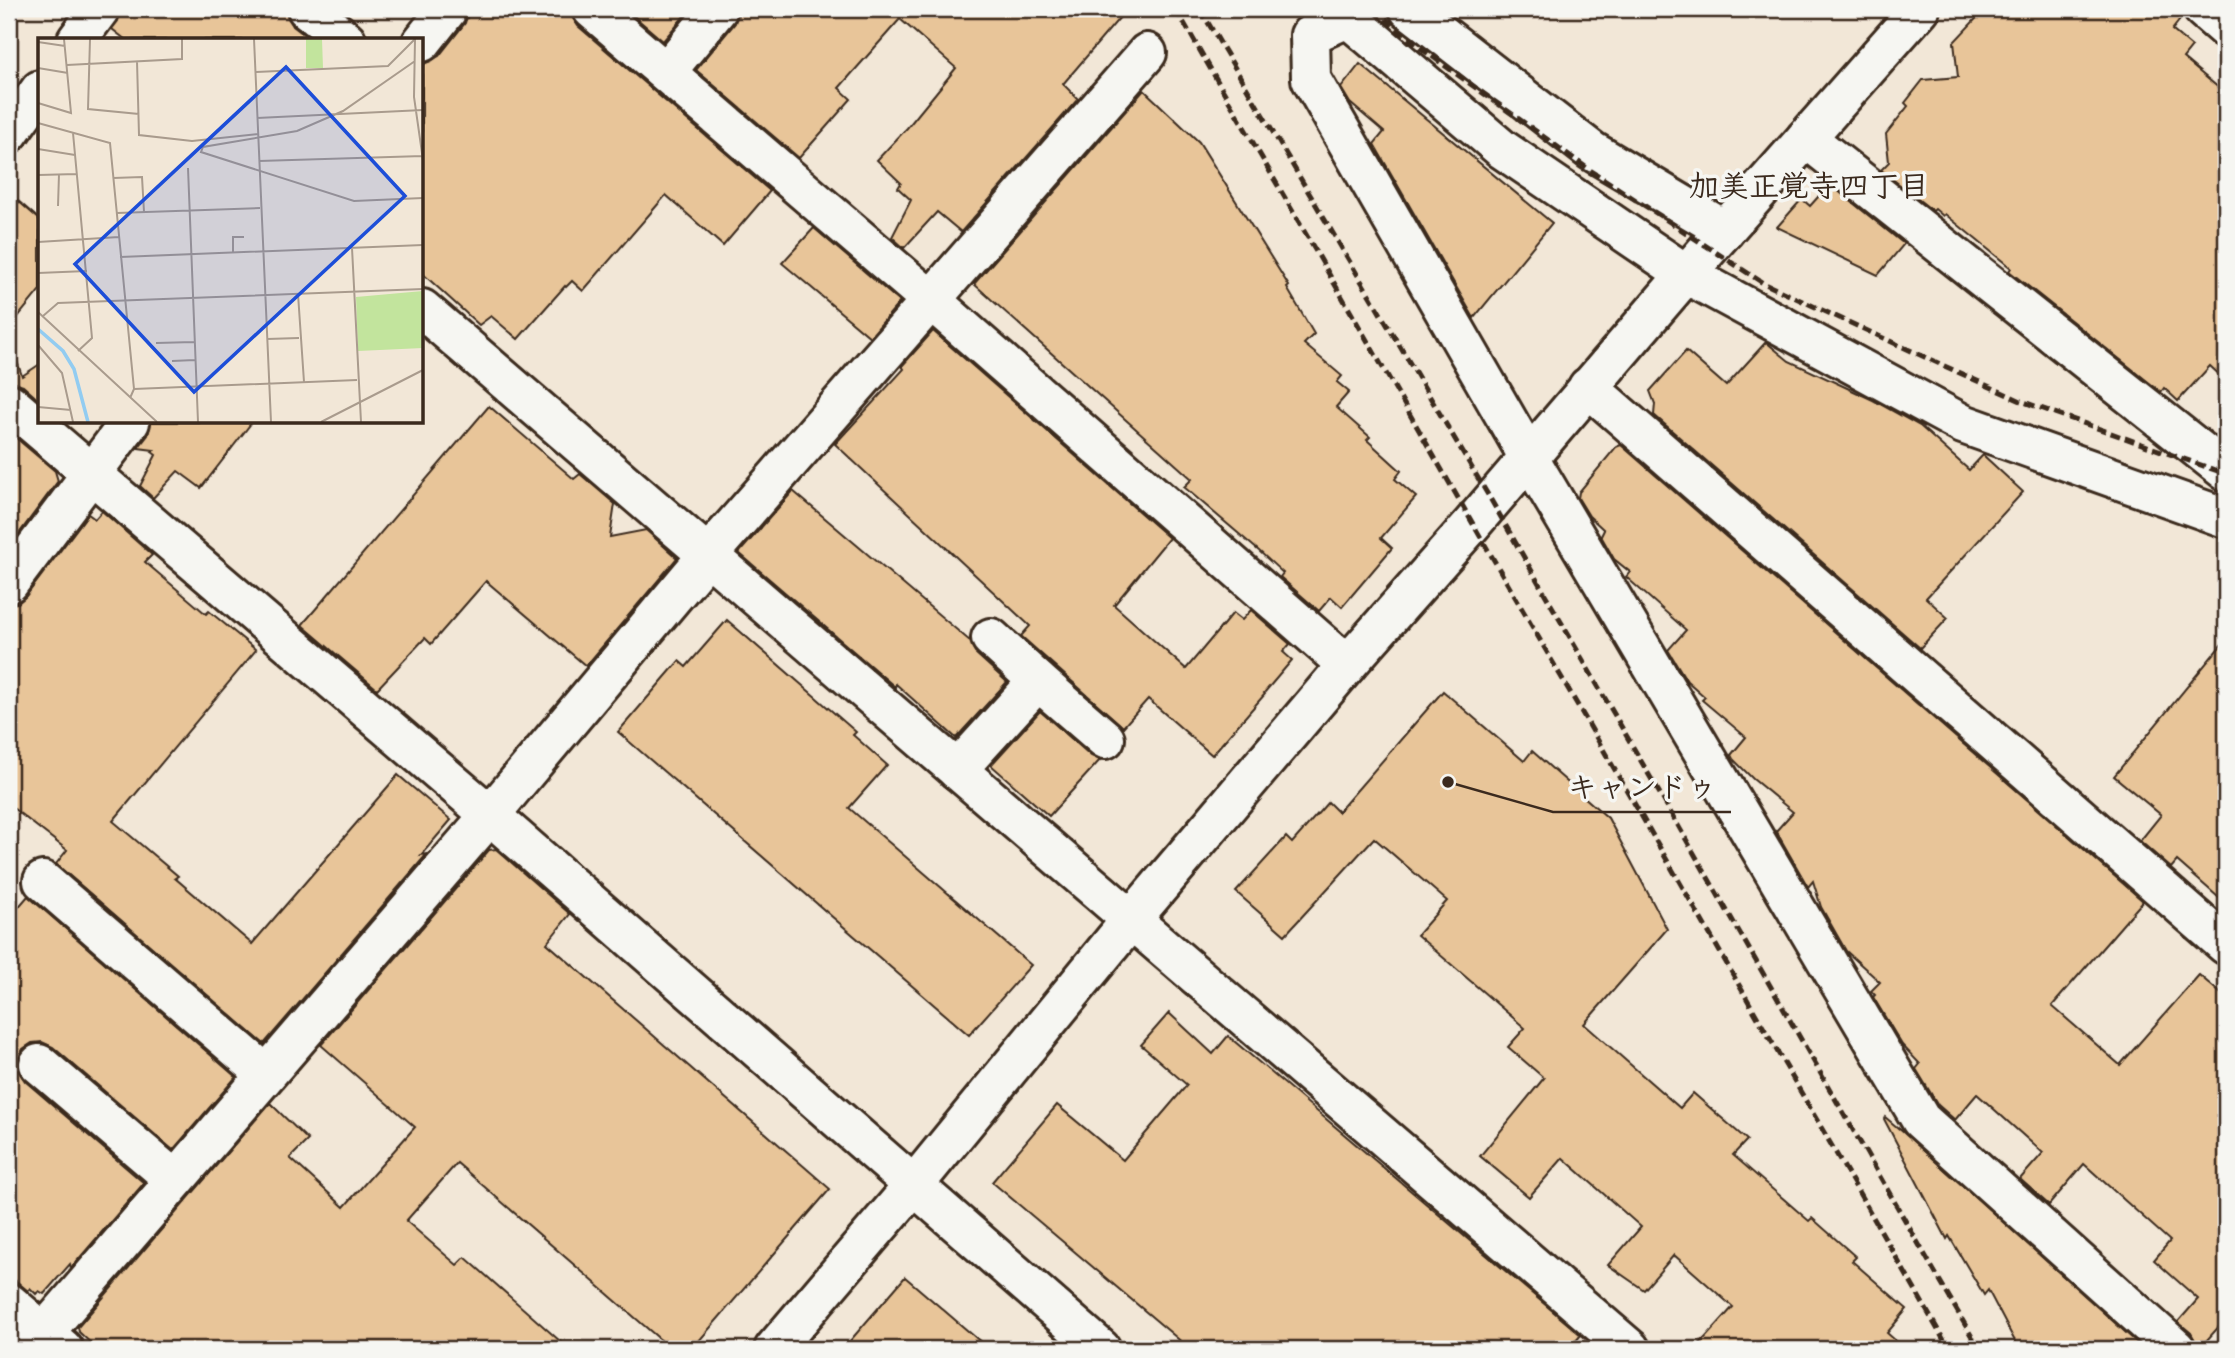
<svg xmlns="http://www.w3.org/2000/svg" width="2235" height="1358" font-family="'Indie Flower','Klee One',sans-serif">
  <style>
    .building { fill: #e8c599; stroke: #3b2a1e; stroke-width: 2 }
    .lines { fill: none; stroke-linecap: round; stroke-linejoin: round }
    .street-casing { stroke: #3b2a1e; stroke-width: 44 }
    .street { stroke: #f6f6f2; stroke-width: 38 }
    .rail { stroke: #3b2a1e; stroke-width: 5; stroke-dasharray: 10 5; stroke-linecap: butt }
    .labels { text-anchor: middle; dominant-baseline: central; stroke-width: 7; stroke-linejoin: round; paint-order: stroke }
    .neighbourhood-label { font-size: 30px; font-weight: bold; fill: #3b2a1e; stroke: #f6f6f2 }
    .inset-river { fill: none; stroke: #92ccf1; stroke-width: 3.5 }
    .inset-road { fill: none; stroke: #a99b8d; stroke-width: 2 }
    .view { fill: #1d4ed8; fill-opacity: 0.15; stroke: #1d4ed8; stroke-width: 3.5 }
    .inset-edge { fill: none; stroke: #3b2a1e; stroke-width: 3.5 }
    .leader { fill: none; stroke: #3b2a1e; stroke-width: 2.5 }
    .callout-dot { fill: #3b2a1e; stroke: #f6f6f2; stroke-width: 2.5 }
    .callout-label { font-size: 30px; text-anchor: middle; font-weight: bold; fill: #3b2a1e; stroke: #f6f6f2; stroke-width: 7; stroke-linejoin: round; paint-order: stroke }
  </style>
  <rect width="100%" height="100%" fill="#f2e7d7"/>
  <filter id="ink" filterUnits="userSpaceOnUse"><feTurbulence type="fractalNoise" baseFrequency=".0143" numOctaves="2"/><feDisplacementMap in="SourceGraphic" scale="14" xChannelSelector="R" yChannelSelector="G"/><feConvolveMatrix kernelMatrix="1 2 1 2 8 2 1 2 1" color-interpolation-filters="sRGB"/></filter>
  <g filter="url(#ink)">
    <!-- building -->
    <g class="building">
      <path d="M121,9h163l9,17 18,14h-185l-14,-11 6,-8z"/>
      <path d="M469,9h98l11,17 192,165 -47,55 -57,-51 -83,96 -11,-10 -6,6 -1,-1 -47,53 -27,-23 -12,9 -57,-52v-208l17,-9 26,-33z"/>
      <path d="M630,9h60l-27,32 -35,-30z"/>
      <path d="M739,9h388l-64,75 15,15 -117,133 -24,-20 -33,36 -12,-11 19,-37 -13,-12 3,-5 -24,-23 30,-32 49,-60 -56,-49 -61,69 12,11 -52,59 -103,-88 39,-47z"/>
      <path d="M1985,9h197l1,7 -11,14 20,17 -9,11 43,36v287l-16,-15 -32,35 -14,-13 -3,4 -152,-121 2,-3 -66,-54 -2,2 -8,-7 -2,2 -52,-41 8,-8 -3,-28 22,-28 -3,-3 18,-23 35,-3 -4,-35z"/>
      <path d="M1360,64l192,159 -78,95 -100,-174 10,-12 -34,-29 -9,-15z"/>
      <path d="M1144,90l55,52 90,144 -2,2 27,46 -10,10 38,32 -5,6 12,10 -13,15 34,30 -3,3 34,31 -6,8 21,18 -35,41 11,10 -50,59 -11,-10 -12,14 -39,-34 3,-4 -24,-22 -75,-64 8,-8 -218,-195z"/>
      <path d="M1832,186l72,58 -26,31 -101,-48 25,-28 8,7 17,-19z"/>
      <path d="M9,193l31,27v70l-31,38z"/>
      <path d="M814,228l86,74 -30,35 -88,-74z"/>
      <path d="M933,331l236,207 -55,67 72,64 47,-56 9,7 9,-10 39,34 -7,8 9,8 -28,33 1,1 -53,61 -64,-56 -25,28 -102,-91 9,-10 -195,-182 69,-75 -2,-3z"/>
      <path d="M1766,342l23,19 84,39 47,26 49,44 14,-15 40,37 -97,106 22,20 -28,30 -266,-233 1,-11 -5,-13 36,-40 40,35z"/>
      <path d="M14,352l8,24 18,-12v37l-17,-15 -14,-4v-29z"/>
      <path d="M489,406l85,73 6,-5 35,30 -5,33 36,-7 31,28 -91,108 -100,-85 -55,63 -6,-6 -48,51 -75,-64z"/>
      <path d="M151,422h101l-51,66 -23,-17 -25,27 -13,-12 16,-31 -4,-3 2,-2 -16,-2 10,-13z"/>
      <path d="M9,432l46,39 3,10 -49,66z"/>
      <path d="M1621,445l522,456 -91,105 68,59 79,-90 27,23v327l-3,-3 -24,27 -8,-16 -13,-11 20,-23 -44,-39 16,-19 -86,-77 -35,41 -29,-26 23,-26 -66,-59 -22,26 -17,-15 -22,-36 4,-5 -18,-19 -29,-48 2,-2 -4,-4 9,-9 -34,-31 -25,-44 -8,-26 -5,6 -32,-56 17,-19 -40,-33 -20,-20 -2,-4 15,-18 -44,-37 3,-3 -18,-16 -19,-31 18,-20 -60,-53 4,-5 -16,-13 -13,-23 3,-6 -15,-14 -11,-18 1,-6 37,-45z"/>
      <path d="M793,491l177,150 6,13 31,28 -51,56 -60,-54 -1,3 -156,-134z"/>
      <path d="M102,511l50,44 -7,7 61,52 3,-3 47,39 -143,171 65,55 -3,2 77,66 146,-169 53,45 -30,35 6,-1 -163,190 -208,-180 11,-14 -58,-45v-201l9,-1 8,-7 62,-82 7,5z"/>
      <path d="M727,620l129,112 -3,3 34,30 -38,43 182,157 -62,70 -351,-303 61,-71 7,6z"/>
      <path d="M2226,639v265l-49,-43 -6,7 -31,-27 21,-26 -47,-39z"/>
      <path d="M1443,691l81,70 8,-10 76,67 59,111 -83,95 96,84 13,-15 54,47 -14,15 76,66 3,-3 44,39 -4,4 55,48 -20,24 18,16h-210l38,-42 -59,-52 -30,35 -36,-25 33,-38 -78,-69 -34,39 -49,-41 64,-78 -36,-31 17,-19 -108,-93 30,-34 -73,-63 -89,97 -49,-43 50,-55 6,6 36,-41 10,10z"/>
      <path d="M1040,711l51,45 9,4 -51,56 -58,-51z"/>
      <path d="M496,849l74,65 -23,29 283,246 -138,160h-21l-214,-186 -51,58 51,44 8,-8 104,92h-472l-18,-17 -1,-5 192,-224 38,37 -18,18 54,49 71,-80 -94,-82 168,-195z"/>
      <path d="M28,896l208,181 -63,73 -120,-103 -11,-5 -10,1 -9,6 -6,12 2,11 6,9 119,102 -73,85 -1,-4 -26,30 -5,-3 -3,3 -6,-6 -2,3 -19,-16v-357z"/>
      <path d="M1169,1013l44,41 15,-18 353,299 -12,14h-379l-198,-167 65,-77 66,55 64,-75 -46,-40z"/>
      <path d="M1885,1117l19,16 240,216h-125l-31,-59 -4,5 -35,-59 -2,3 -63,-120z"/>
      <path d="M905,1277l84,72h-146z"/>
    </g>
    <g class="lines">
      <defs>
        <g id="street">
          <path d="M307,9l39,31"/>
          <path d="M592,9l340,292 415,364"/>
          <path d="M1409,9l183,142 133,79"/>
          <path d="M2203,9l23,20"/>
          <path d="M77,40l23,-31"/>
          <path d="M422,42l26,-33"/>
          <path d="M666,72l52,-63"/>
          <path d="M9,133l31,-43"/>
          <path d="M1806,138l420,333"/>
          <path d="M422,309l1208,1040"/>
          <path d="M1588,387l638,558"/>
          <path d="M9,403l481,412 611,534"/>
          <path d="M9,583l121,-161"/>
          <path d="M991,638l47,43"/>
          <path d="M957,770l81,-89 67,58"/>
          <path d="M43,881l223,193"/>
          <path d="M39,1064l136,116"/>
          <path d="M9,1303l54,46"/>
          <path d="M30,1349l460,-534 218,-260 439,-502"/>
          <path d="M774,1349l140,-164 216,-264 217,-256 125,-141 214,-250 234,-265"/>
          <path d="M2176,1349l-255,-229 -393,-664 -217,-377 -1,-44 38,-17 154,131 184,125 277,150 263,94"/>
        </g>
      </defs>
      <!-- street casing -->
      <use href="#street" class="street-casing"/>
      <!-- street -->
      <use href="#street" class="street"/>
      <!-- rail -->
      <g class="rail">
        <path d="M1176,9l773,1340"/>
        <path d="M1200,9l291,491 488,849"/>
        <path d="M1374,9l41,35 172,124 176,115 258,118 205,73"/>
      </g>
    </g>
  </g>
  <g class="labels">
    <!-- neighbourhood labels -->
    <g class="neighbourhood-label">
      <text x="1809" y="189">加美正覚寺四丁目</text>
    </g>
  </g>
  <!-- overview -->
  <g transform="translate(38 38)">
    <rect width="385" height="385" fill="#f2e7d7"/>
    <path d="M268,1h16l1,29h-17zM385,253v57l-65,3 -2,-54z" fill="#c2e49d"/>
    <path class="inset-river" d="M0,291l25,22 11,18 14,53"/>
    <path class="inset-road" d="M52,1l-2,70 51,5M216,1l17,383M377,1l-1,58 9,63M0,4l27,4M99,23l2,74 53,6 66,-7M377,23l-72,50 -46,20 -94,16 -2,5 153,49 69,-3M29,27l115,-6v-20M0,30l30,5M218,34l132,-6 27,-27M0,65l33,10 -7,-74M219,80l166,-8M0,85l72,20 24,246 -4,9M35,95l19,205 -14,13M0,111l37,6M221,123l164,-5M150,130l10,254M0,137l39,-1M75,140l29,-1 2,35M20,168l1,-32M79,175l143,-5M0,204l81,-5M314,210l9,174M195,215v-16h11M82,219l303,-12M0,235l49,-2M260,256l6,88M0,274l119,110M5,278l15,-13 365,-14M229,301l32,-1M118,305l38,-1M0,307l24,28 11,49M134,323l23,-1M96,351l223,-9M0,369l33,3M283,384l102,-52"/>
    <path class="view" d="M248,29l119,129 -211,196 -119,-128z"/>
    <rect width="385" height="385" class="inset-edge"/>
  </g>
  <!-- callouts -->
  <path class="leader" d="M1448 782L1553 812H1731"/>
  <circle class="callout-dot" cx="1448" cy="782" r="7"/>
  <g class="callout-label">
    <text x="1642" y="797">キャンドゥ</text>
  </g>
  <!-- margin -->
  <rect width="2235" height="1358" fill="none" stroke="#f6f6f2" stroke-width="35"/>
  <rect x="18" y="18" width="2200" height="1323" fill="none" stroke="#3b2a1e" stroke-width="2.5" filter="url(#ink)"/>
</svg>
